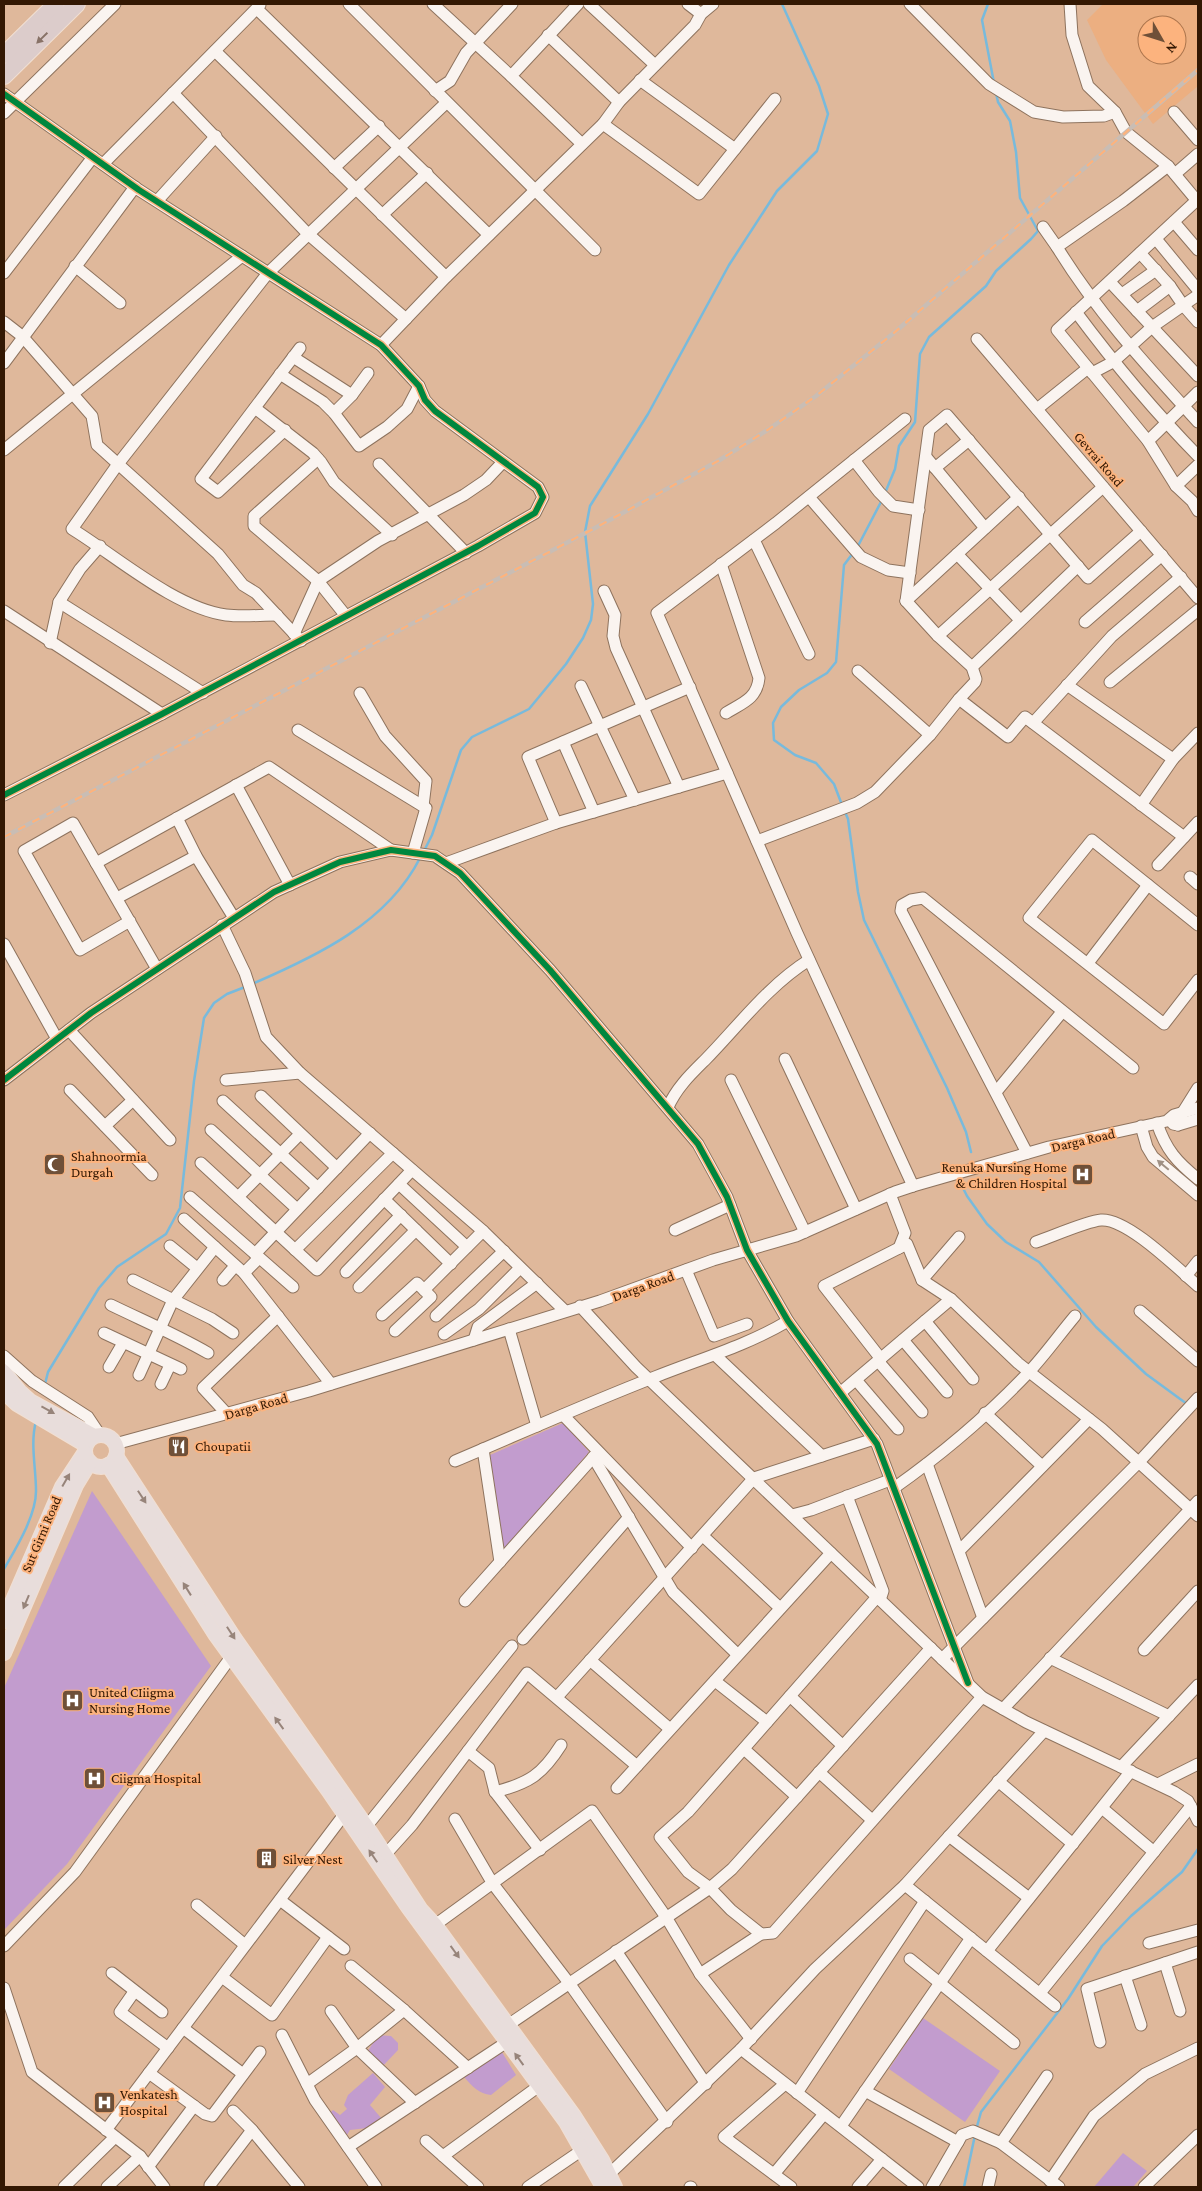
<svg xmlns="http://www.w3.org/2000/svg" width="1202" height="2191" font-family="'Crimson Pro',serif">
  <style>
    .built { fill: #ecaf81; fill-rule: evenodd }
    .green { fill: #c29cce }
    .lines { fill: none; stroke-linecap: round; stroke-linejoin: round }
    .stream { stroke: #78badc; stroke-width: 2.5 }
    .minor-casing { stroke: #8e735e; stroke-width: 13 }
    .major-casing { stroke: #f1dfd2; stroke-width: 16 }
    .highway-casing { stroke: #f1dfd2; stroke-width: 18 }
    .minor { stroke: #faf4f0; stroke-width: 11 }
    .major { stroke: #e8dddb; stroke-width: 14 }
    .highway { stroke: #dccccb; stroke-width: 16 }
    .rail-casing { stroke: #c9bdb4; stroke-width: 4.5 }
    .rail { stroke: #fcb37e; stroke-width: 2.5; stroke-dasharray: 8; stroke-linecap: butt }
    .cycleway-casing { stroke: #fcb37e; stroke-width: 9 }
    .cycleway { stroke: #00873e; stroke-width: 6 }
    .oneway { fill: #887267 }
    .oneway2 { fill: #a09185 }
    .oneway3 { fill: #97847a }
    .labels { text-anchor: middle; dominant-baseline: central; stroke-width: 4; stroke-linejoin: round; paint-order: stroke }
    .street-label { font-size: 14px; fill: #331803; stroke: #fcb37e }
    .poi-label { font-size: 14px; fill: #331803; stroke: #fcb37e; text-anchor: start }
  </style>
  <rect width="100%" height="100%" fill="#dfb89b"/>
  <!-- built -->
  <path class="built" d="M1103,4h95v82l-45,38 -47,-64 -19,-40zM1147,25h30v30h-30z"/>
  <!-- green -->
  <g class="green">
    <path d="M563,1423l26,29 -86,99 -13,-96z"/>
    <path d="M92,1491l119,175 -144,198 -63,66v-242z"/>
    <path d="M923,2018l77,53 -35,51 -76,-53z"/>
    <path d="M378,2035l13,1 7,7v7l-16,17 -16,-13z"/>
    <path d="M500,2049l16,26 -25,20c-12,-1 -19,-9 -27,-18z"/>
    <path d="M373,2073l12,14 -15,18 12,14 -15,9 -17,2 -3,5 -13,-11 -6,-9 5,-5 7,5 7,-6 -3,-4 4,-10z"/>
    <path d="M1123,2153l24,18 -14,16h-39z"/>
  </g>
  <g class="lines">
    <!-- stream -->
    <g class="stream">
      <path d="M988,4l-6,16 12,63"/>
      <path d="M885,493l10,-24 4,-23 16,-24 5,-68 9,-17 57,-51 10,-15 35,-32 7,-8 -18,-33 -4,-46 -6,-31 -12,-19 -2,-9"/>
      <path d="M858,546l24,-46"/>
      <path d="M842,805l-8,-21 -18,-21 -21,-8 -21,-15 -1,-17 8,-16 18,-17 28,-17 9,-11 8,-97 9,-12"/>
      <path d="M845,812l3,7 10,73 6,28 83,168 19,44 5,20"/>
      <path d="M424,851l8,-16 29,-85 11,-13 57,-28 37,-45 17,-26 8,-18 2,-16 -8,-72 5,-26 58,-92 81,-149 48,-74 40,-40 11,-37 -9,-28 -37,-82"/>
      <path d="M252,984c65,-28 135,-61 168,-126"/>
      <path d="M961,1184l6,12 20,28 19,18 33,20 57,65 50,47 41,30"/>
      <path d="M45,1384l3,-12 51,-84 18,-21 49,-33 14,-26 14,-127 10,-63 10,-15 13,-9 18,-7"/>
      <path d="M4,1569c12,-21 32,-53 32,-78 0,-24 -6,-47 0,-70"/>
      <path d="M976,2130l5,-18 87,-113 34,-53 29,-30 51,-44 16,-23"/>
      <path d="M964,2187l11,-52"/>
    </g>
    <defs>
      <g id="minor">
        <path d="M349,4l246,246"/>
        <path d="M433,4l78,72"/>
        <path d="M578,4l-67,72 71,68"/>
        <path d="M589,4l66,61"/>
        <path d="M688,4l13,10"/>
        <path d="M910,4l79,80 45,28 29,5 41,-1 11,-4"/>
        <path d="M1070,4l2,31 16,51 27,26 11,20 42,34 30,36"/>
        <path d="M257,9l232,226"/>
        <path d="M548,35l71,67"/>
        <path d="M215,51l231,226"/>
        <path d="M640,80l95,69"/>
        <path d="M435,91l15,-10 16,-28 46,-49"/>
        <path d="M173,93l135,141 98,85"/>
        <path d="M4,94l135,96 242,155 38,41 6,14 10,11 103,76 5,10 -8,16 -57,33 -316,168 -158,81"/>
        <path d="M1174,112l24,28"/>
        <path d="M4,113l111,-109"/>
        <path d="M603,124l96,70 76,-95"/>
        <path d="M103,164l157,-159"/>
        <path d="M1168,166l-45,35 -66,46c39,64 90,119 141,175"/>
        <path d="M334,168l45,-42"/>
        <path d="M1175,174l23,-20"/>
        <path d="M1197,200l-140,130 91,111 28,45 16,15 6,10"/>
        <path d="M157,201l59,-65"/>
        <path d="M382,215l45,-42"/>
        <path d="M1174,222l24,28"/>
        <path d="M1043,227l14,20"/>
        <path d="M1156,239l42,51"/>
        <path d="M1140,253l30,33 13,19 15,17"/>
        <path d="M75,266l45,37"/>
        <path d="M4,273l89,-116"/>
        <path d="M1110,282l88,94"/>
        <path d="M1122,294l34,-24"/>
        <path d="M1137,311l33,-25"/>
        <path d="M1076,312c38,51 78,99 122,144"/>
        <path d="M4,322l18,14 70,80 5,29 121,109 25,31 13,8 45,48"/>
        <path d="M977,339l221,259"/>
        <path d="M381,345l65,-68 157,-153 16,-22 76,-77 6,-11 12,-10"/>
        <path d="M293,357l59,38"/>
        <path d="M4,363l131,-176"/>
        <path d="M1092,373l21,-11 39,-35 46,-32"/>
        <path d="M280,374l43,28 11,11 25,33 28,-19 20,-18 12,-23"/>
        <path d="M255,408l58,45 8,9 13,20 58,53"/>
        <path d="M1037,409l51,-41"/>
        <path d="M334,413l18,-18 16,-22"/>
        <path d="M905,419l-129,104 -119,90 140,320 116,253"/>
        <path d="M285,430l-67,62 -17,-13 99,-131"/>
        <path d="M1148,441l50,-49"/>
        <path d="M4,450l238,-194"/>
        <path d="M926,457l59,71"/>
        <path d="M318,459l-64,57v10l64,55 28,35"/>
        <path d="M854,460l25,32 14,14 26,4"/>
        <path d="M379,464l87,89"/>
        <path d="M935,468l34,-28"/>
        <path d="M1176,486l22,-21"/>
        <path d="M809,497l52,60 27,13 22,3"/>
        <path d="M754,540l55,114"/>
        <path d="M957,554l63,66"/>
        <path d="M721,564l38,114c-2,21 -17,25 -33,35"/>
        <path d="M604,591l11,24 -2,21 3,12 63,139"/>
        <path d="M906,601l23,-171 18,-15 141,163 53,-47"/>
        <path d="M906,601l113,-104"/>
        <path d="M906,601l32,35 34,31 4,12 -1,3 -16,17"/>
        <path d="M59,602l144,91"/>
        <path d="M4,611l158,103"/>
        <path d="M277,615c-17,0 -35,2 -51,0 -51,-7 -110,-59 -154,-86l46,-65 150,-191 178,-170"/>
        <path d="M1085,622l77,-67"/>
        <path d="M294,634l24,-53 60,-40 86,-46 22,-15 17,-18"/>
        <path d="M938,636l165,-149"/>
        <path d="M50,643l9,-41 21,-33 20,-23"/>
        <path d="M972,667l106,-101"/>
        <path d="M858,671l72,64 29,-36 49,38 17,-20 159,120"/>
        <path d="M1110,682l88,-72"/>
        <path d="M1067,685l106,74 -32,46"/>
        <path d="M581,686l54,114"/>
        <path d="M360,693l25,43 41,45 -3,25"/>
        <path d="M1033,723l79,-87 69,-59"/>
        <path d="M298,730l128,78 -13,45"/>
        <path d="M563,742l31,70"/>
        <path d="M1173,759l25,-26"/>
        <path d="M236,785l54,100"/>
        <path d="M177,818l19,38 38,62"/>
        <path d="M556,823l-28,-66 162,-70"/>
        <path d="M757,841l100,-38 18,-11 55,-57"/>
        <path d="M96,863l173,-96 122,83"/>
        <path d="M446,863l110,-40 171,-50"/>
        <path d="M1158,865l40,-43"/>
        <path d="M1190,877l8,7"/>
        <path d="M117,898l79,-42"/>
        <path d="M130,921l-50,29 -56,-99 49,-28 84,146"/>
        <path d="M222,925l23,48 21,64 34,36 183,158 82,80"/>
        <path d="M1198,925l-106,-85 -63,78 135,106 34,-44"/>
        <path d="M4,944l53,95"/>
        <path d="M1088,963l60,-78"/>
        <path d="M69,1030l101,110"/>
        <path d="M785,1059l71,150"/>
        <path d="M4,1080l87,-67 183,-121 66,-30 51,-12 44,6 25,17 90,97 148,174 29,53 20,53 41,71 89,123 91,239"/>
        <path d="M226,1080l74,-7"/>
        <path d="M731,1080l74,152"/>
        <path d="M70,1090l82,85"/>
        <path d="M996,1092l66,-80"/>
        <path d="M261,1096l76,72"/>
        <path d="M223,1101l95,87"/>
        <path d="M668,1107c9,-20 23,-33 38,-48 33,-34 63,-74 103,-99"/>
        <path d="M1157,1123c9,27 20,39 41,56"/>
        <path d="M1173,1124l5,1 20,-6"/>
        <path d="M1178,1125l5,-13 15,-24"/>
        <path d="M105,1126l28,-26"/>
        <path d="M1141,1126l6,21 6,10 45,38"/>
        <path d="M211,1130l86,79"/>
        <path d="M1027,1153l-126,-242 1,-6 9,-5 12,-2 210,170"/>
        <path d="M201,1163l116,107 95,-100"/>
        <path d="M399,1184l68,63"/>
        <path d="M890,1194l15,39 -6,15 8,-4 15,36 29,19 67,64 84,66 96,87"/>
        <path d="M190,1197l103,90"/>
        <path d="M238,1197l62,-63"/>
        <path d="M384,1199l67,65"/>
        <path d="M184,1219l60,54 15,-15"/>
        <path d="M675,1230l55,-25"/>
        <path d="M1036,1242c15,-5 51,-21 65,-22 26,-2 76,48 97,66"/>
        <path d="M170,1246l27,22"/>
        <path d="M295,1250l98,-97"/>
        <path d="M255,1254l115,-121"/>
        <path d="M686,1270l28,66 33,-12"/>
        <path d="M346,1272l55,-57"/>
        <path d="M244,1273l87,111"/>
        <path d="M1186,1276l12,-15"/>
        <path d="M133,1280l79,39 21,14"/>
        <path d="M223,1280l12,-14"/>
        <path d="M922,1280l37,-43"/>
        <path d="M359,1287l57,-57"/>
        <path d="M424,1290l59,-59"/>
        <path d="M111,1305c33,16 66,30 97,48"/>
        <path d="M580,1306l56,61 346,330 44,25 148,70 14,9 10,20"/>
        <path d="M1140,1311l58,50"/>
        <path d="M382,1315l35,-32 14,14 -36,34"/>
        <path d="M436,1316l68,-65"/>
        <path d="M925,1321l48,58"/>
        <path d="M509,1329l28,97"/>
        <path d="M104,1333l77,36"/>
        <path d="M444,1334l35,-25 41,-41"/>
        <path d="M474,1340l4,-13 59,-44"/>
        <path d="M903,1340l44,52"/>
        <path d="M715,1355l107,101"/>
        <path d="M4,1356l28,25 56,36 12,18"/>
        <path d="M881,1359l-57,-73 75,-38"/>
        <path d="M878,1361l44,51"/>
        <path d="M109,1367l14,-24"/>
        <path d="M139,1375l34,-75 42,-53"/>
        <path d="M856,1380l42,49"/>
        <path d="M161,1384l9,-19"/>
        <path d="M840,1393l111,-94"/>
        <path d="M985,1413l57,53"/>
        <path d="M227,1414l-24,-26 75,-72"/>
        <path d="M563,1415l129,133"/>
        <path d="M115,1444l194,-53 291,-90 113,-41 83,-24 99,-44 18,-6 136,-39 118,-26 7,-6 24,-7"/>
        <path d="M483,1449l17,113"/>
        <path d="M593,1457l80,135 64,62"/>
        <path d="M455,1461c66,-28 133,-58 200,-84 45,-18 91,-31 133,-56"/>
        <path d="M927,1464l56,154"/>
        <path d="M894,1488c48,-34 94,-73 134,-115 17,-18 31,-38 47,-57"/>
        <path d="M847,1496l36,95 -3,9"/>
        <path d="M792,1515l19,-5 79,-30"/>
        <path d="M703,1536l77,72"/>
        <path d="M959,1551l130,-132"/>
        <path d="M877,1597l-189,215 -28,25 28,35 22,16 21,22 30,24 12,-1 209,-236"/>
        <path d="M465,1601l132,-148"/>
        <path d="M523,1639l106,-122"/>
        <path d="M1144,1650l54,-59"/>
        <path d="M1050,1658l119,58"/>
        <path d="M942,1659l197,-197 59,-64"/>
        <path d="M590,1660l80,69"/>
        <path d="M715,1681l52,41"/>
        <path d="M790,1696l53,50"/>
        <path d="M557,1697l197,-219 120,-39"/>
        <path d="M1003,1709l195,-208"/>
        <path d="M744,1749l53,48"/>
        <path d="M468,1751l21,17 6,24 45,58"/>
        <path d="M1121,1767l77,-82"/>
        <path d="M819,1772l53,48"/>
        <path d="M998,1781l75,63"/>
        <path d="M1158,1784l40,-20"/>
        <path d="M617,1788l214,-235"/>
        <path d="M495,1792c34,-9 47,-17 66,-47"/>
        <path d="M1102,1808l52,44"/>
        <path d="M455,1819l38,65 76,99 98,139"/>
        <path d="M366,1827l146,-181"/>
        <path d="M949,1836l80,62"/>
        <path d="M385,1855l27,-30 115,-152 110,93"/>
        <path d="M905,1885l150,121"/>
        <path d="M280,1900l64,49"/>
        <path d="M197,1905l48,40"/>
        <path d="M435,1925l157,-114 74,106 34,57 51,65"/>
        <path d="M1149,1943l49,-13"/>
        <path d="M4,1946l71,-74 156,-215 6,-4"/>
        <path d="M616,1951l90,133"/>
        <path d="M987,1951l144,-180"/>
        <path d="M910,1959l104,84"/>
        <path d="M1165,1963l15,48"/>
        <path d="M351,1966l53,44 64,58"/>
        <path d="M112,1973l50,39"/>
        <path d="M700,1974l61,-40"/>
        <path d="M1125,1976l16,49"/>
        <path d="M222,1977l50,38 56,-78"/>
        <path d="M4,1988l28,84 108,84 24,31"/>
        <path d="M134,1992l-14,20 48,36"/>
        <path d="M1040,1993l151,-187"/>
        <path d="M331,2011l26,37 58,55"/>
        <path d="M508,2025l202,-137 22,-19 199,-221"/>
        <path d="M183,2028l60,46"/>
        <path d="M282,2035l33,65 61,87"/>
        <path d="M1100,2042l-13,-53 111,-37"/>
        <path d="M741,2049l177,138"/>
        <path d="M149,2073l56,41 7,2 48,-64"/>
        <path d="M1047,2076l-46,67 58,44"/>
        <path d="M307,2084l50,-36 47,-38"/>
        <path d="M785,2084l-61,53 67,50"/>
        <path d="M865,2091l93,51 -26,45"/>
        <path d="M797,2093l128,-192"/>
        <path d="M233,2111l19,19 47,57"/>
        <path d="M841,2126l130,-188"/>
        <path d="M106,2130l243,-322"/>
        <path d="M426,2141l52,46"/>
        <path d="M958,2142l4,-7 11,-4 28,12"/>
        <path d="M348,2147l159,-105"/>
        <path d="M443,2156l96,-70"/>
        <path d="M148,2167l46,-61"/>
        <path d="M774,2174l50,-60"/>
        <path d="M603,2180l138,-131 74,-80 90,-84 139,-154"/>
        <path d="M1050,2181l44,-65 51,-42 53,-26"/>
        <path d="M210,2185l42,-55"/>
        <path d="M64,2187l51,-50"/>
        <path d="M107,2187l33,-31"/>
        <path d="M528,2187l60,-41"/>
        <path d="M690,2187h1"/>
        <path d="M858,2187l24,-28"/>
        <path d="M988,2187l3,-13"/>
        <path d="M1144,2187l54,-52"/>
      </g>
      <g id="major">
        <path d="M4,1372l16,20 10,9 64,35"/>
        <path d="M4,1392l13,12 69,41"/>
        <circle cx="101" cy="1451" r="16"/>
        <path d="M116,1456l119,183 136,194 50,77 14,15 139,191 28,44 13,27"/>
        <path d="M108,1465l107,169 113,156 80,117 158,215 37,65"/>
        <path d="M4,1621l58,-134 23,-35"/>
        <path d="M4,1653l72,-168 14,-23"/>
      </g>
      <g id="highway">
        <path d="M4,55l52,-51"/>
        <path d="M4,76l73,-72"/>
      </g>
    </defs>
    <!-- minor casing -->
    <use href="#minor" class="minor-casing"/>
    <!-- major casing -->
    <use href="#major" class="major-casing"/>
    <!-- highway casing -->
    <use href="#highway" class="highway-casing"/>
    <!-- minor -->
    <use href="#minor" class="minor"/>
    <!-- major -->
    <use href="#major" class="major"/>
    <!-- highway -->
    <use href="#highway" class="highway"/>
    <defs>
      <path id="rail" d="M4,837l591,-309 123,-67 51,-32 47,-33 79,-64 303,-262"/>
    </defs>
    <!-- rail casing -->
    <use href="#rail" class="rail-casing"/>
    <!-- rail -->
    <use href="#rail" class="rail"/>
    <defs>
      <g id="cycleway">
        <path d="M4,94l135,96 242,155 38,41 6,14 10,11 103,76 5,10 -8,16 -57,33 -316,168 -158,81"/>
        <path d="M4,1080l87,-67 183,-121 66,-30 51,-12 44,6 25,17 90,97 148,174 29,53 20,53 41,71 89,123 91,239"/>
      </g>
    </defs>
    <!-- cycleway casing -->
    <use href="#cycleway" class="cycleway-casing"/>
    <!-- cycleway -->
    <use href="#cycleway" class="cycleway"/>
  </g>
  <!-- one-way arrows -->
  <defs><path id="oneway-solid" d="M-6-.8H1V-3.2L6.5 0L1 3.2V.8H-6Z" transform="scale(1.25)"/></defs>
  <use class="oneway" href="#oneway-solid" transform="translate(42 38) rotate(136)"/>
  <use class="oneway2" href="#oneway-solid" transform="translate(1163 1165) rotate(-140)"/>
  <g class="oneway3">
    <use href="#oneway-solid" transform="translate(48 1410) rotate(29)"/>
    <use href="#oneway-solid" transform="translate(66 1480) rotate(-60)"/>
    <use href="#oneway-solid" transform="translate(142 1497) rotate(57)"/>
    <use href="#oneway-solid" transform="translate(187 1589) rotate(-122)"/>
    <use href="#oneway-solid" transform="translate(26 1602) rotate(113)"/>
    <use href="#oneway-solid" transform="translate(231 1633) rotate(57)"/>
    <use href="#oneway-solid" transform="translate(279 1723) rotate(-126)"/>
    <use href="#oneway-solid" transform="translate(373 1856) rotate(-124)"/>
    <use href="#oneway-solid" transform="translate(455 1952) rotate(54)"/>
    <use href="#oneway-solid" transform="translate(519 2059) rotate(-126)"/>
  </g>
  <!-- icons -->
  <defs>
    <symbol id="mosque-square" viewBox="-11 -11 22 22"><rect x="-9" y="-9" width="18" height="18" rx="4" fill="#6f5038" stroke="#fcb37e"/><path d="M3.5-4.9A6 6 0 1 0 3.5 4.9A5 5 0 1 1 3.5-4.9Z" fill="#fff"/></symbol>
    <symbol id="hospital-square" viewBox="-11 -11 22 22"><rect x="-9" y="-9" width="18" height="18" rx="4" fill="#6f5038" stroke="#fcb37e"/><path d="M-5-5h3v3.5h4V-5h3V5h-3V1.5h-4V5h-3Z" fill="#fff"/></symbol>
    <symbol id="restaurant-square" viewBox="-11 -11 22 22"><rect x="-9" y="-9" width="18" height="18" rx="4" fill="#6f5038" stroke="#fcb37e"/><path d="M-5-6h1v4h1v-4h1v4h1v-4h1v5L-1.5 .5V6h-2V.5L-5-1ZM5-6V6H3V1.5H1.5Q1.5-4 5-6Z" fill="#fff"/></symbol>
    <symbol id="building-square" viewBox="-11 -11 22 22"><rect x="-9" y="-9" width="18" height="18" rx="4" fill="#6f5038" stroke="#fcb37e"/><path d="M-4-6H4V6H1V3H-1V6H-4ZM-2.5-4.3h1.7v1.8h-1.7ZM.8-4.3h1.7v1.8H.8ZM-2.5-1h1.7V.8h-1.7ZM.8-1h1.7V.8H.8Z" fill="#fff"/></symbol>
  </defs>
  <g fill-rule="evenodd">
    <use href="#mosque-square" x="42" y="1152" width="25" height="25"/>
    <use href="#hospital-square" x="1070" y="1162" width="25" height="25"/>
    <use href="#restaurant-square" x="166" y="1434" width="25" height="25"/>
    <use href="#hospital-square" x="60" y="1688" width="25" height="25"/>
    <use href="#hospital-square" x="82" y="1766" width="25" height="25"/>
    <use href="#building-square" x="254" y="1846" width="25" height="25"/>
    <use href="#hospital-square" x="92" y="2090" width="25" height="25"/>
  </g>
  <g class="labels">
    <!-- street labels -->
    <g class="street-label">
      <text transform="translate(1099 459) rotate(49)">Gevrai Road</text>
      <text transform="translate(1083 1140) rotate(-13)">Darga Road</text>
      <text transform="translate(643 1286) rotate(-20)">Darga Road</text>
      <text transform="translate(256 1406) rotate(-16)">Darga Road</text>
      <text transform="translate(41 1534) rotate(-67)">Sut Girni Road</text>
    </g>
    <!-- poi labels -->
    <g class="poi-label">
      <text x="71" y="1156">Shahnoormia<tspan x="71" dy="16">Durgah</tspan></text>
      <text x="1067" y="1167" text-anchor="end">Renuka Nursing Home<tspan x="1067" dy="16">&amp; Children Hospital</tspan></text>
      <text x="195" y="1446">Choupatii</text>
      <text x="89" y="1692">United CIiigma<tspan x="89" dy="16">Nursing Home</tspan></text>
      <text x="111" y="1778">Ciigma Hospital</text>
      <text x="283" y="1859">Silver Nest</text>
      <text x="120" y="2094">Venkatesh<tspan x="120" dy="16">Hospital</tspan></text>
    </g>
  </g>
  <!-- border -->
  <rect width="1202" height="2191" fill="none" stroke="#331803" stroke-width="10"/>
  <!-- north arrow -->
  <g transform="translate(1162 40) rotate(129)"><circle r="24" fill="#fcb37e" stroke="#ac754d"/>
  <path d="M0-4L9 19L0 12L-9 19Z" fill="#6f5038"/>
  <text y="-8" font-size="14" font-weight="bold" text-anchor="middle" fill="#331803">N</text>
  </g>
</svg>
